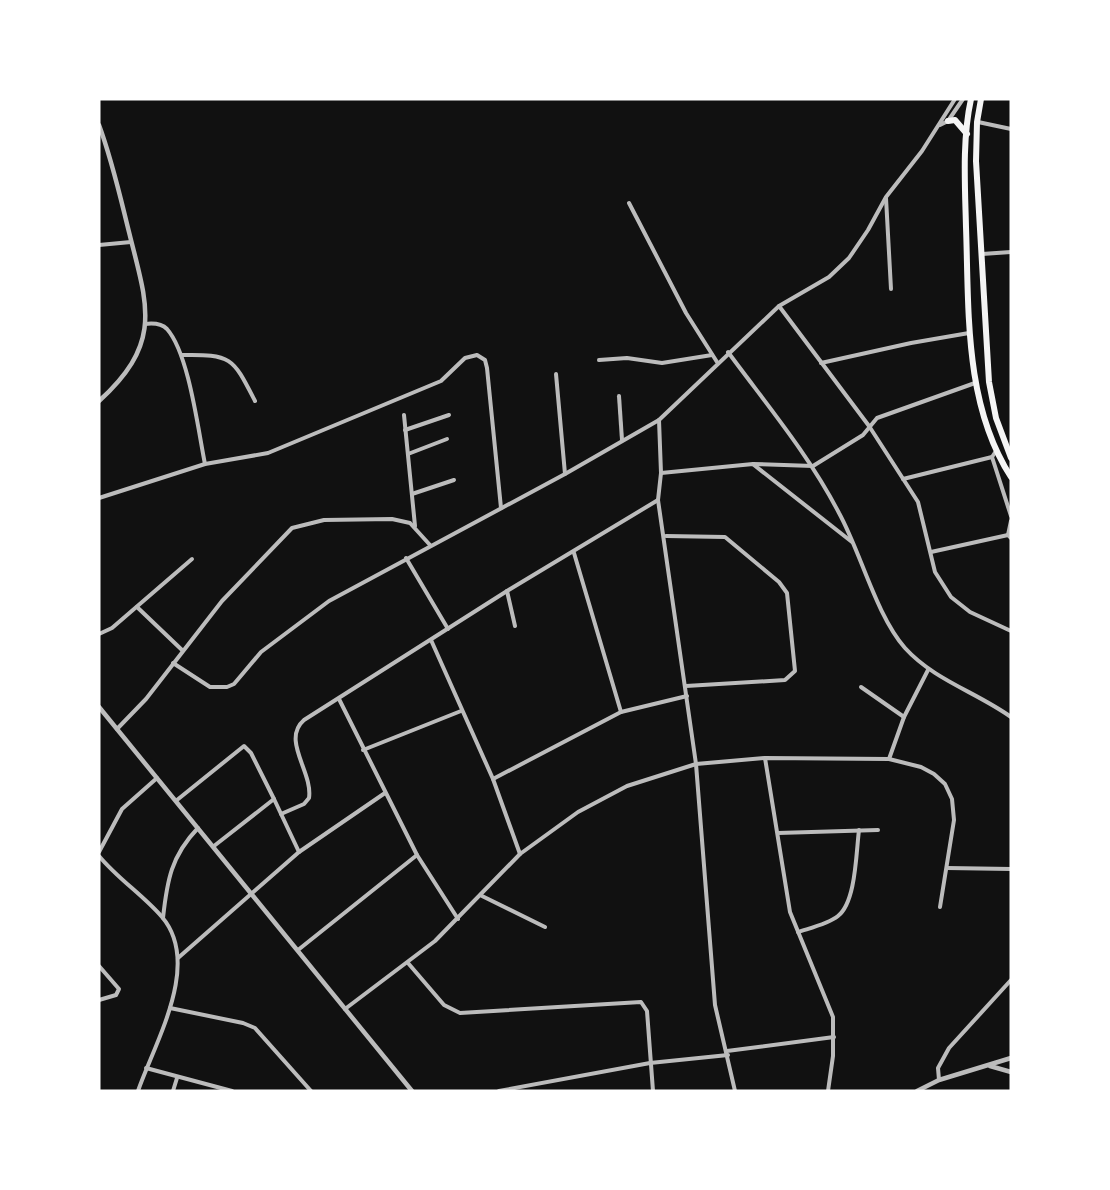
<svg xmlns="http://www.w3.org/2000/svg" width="1110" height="1190" font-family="Signika,sans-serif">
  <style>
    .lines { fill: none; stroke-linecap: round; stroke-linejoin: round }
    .minor { stroke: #bcbcbc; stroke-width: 4 }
    .tertiary { stroke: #bcbcbc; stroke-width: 4.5 }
    .trunk { stroke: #f5f5f5; stroke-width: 6 }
  </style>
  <rect width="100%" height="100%" fill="#111"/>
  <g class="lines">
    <!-- minor -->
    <g class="minor">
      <path d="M978,122l33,7"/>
      <path d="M940,125l8,-4 15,-22"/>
      <path d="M886,198l5,91"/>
      <path d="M629,203l57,110 31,49"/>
      <path d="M99,245l32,-3"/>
      <path d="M982,254l29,-2"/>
      <path d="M779,306l90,120 49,76 17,70 16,25 19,15 41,19"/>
      <path d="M145,324c8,-1 16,-1 22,5 22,25 31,101 38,135"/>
      <path d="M728,352c39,53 81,103 111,161 22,40 37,102 66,135 29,32 71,44 106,69"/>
      <path d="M182,355c50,-1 51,3 73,46"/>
      <path d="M599,360l28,-2 35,5 50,-8"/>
      <path d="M821,363l90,-20 58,-10"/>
      <path d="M556,374l9,100"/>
      <path d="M619,396l3,44"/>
      <path d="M404,415l11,111"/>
      <path d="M659,420l2,53 -3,27 38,264 19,241 20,86"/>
      <path d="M405,430l44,-15"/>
      <path d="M408,454l39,-15"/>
      <path d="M992,457l19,59"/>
      <path d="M754,465l98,77"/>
      <path d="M661,473l92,-9 60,2 50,-31 14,-17 98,-35"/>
      <path d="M903,479l89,-22 4,-6"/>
      <path d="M412,494l42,-14"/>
      <path d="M99,498l106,-34 63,-11 173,-72 24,-23 12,-3 8,5 2,8 14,140"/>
      <path d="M1008,535l3,-14"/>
      <path d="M666,536l59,1 54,45 8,11 8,78 -10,9 -99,6"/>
      <path d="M931,552l77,-17 3,3"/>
      <path d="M574,553l47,159"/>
      <path d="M406,558l42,71"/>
      <path d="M507,591l8,35"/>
      <path d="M137,607l45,43"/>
      <path d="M99,634l13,-6 80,-69"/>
      <path d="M431,640l62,139 27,75"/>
      <path d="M173,663l37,24h17l7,-3 27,-32 68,-51 236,-127 94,-54 120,-114 50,-29 20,-19 19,-28 18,-33 36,-46 33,-52"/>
      <path d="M861,687l43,30"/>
      <path d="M339,699l78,156 41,64"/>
      <path d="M117,729l29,-30 76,-98 70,-73 32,-8 68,-1 18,4 20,22"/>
      <path d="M363,750l98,-39"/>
      <path d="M765,758l25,154 43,105v39l-5,35"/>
      <path d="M889,759l15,-42 24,-47"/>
      <path d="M493,779l128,-67 66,-16"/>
      <path d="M177,800l67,-54 7,7 23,46"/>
      <path d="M281,814l23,-10 5,-6c4,-26 -28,-58 -5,-78l203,-129 151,-91"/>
      <path d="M778,833l100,-3"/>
      <path d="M214,846l60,-47 25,53"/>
      <path d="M99,852l23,-43 35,-31"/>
      <path d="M99,856c19,23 44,39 63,61 40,47 -7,125 -24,174"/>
      <path d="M947,868l64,1"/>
      <path d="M482,896l63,31"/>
      <path d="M163,918c4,-37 8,-62 35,-90"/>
      <path d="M798,932c12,-4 30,-8 40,-16 18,-14 18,-63 21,-86"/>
      <path d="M298,950l119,-95"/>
      <path d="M178,958l121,-106 86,-59"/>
      <path d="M408,963l36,42 16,8 181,-11 6,9 6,80"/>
      <path d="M99,966l20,23 -3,6 -17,5"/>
      <path d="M170,1008l73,15 12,5 56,63"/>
      <path d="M345,1009l90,-68 85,-87 58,-42 49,-26 69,-22 69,-6 124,1 32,8 13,7 11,10 7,15 2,21 -14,87"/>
      <path d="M727,1051l107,-14"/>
      <path d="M146,1068l86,23"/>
      <path d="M939,1080l-1,-12 11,-20 62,-68"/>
      <path d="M173,1091l4,-13"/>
      <path d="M499,1091l151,-28 78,-8"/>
    </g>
    <!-- tertiary -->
    <g class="tertiary">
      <path d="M99,125c13,35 21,71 30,107 18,73 35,110 -30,169"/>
      <path d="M99,707l313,384"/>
      <path d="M990,1066l21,6"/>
      <path d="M917,1091l22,-11 72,-22"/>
    </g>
    <!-- trunk -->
    <g class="trunk">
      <path d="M971,99c-9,41 -6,87 -5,128 3,84 -2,177 45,250"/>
      <path d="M981,99l-4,23 -1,39 13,221 7,36 15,40"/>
      <path d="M948,121l7,-1 12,14"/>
    </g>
  </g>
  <!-- border -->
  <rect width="1110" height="1190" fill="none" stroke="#ffffff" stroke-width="201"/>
</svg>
